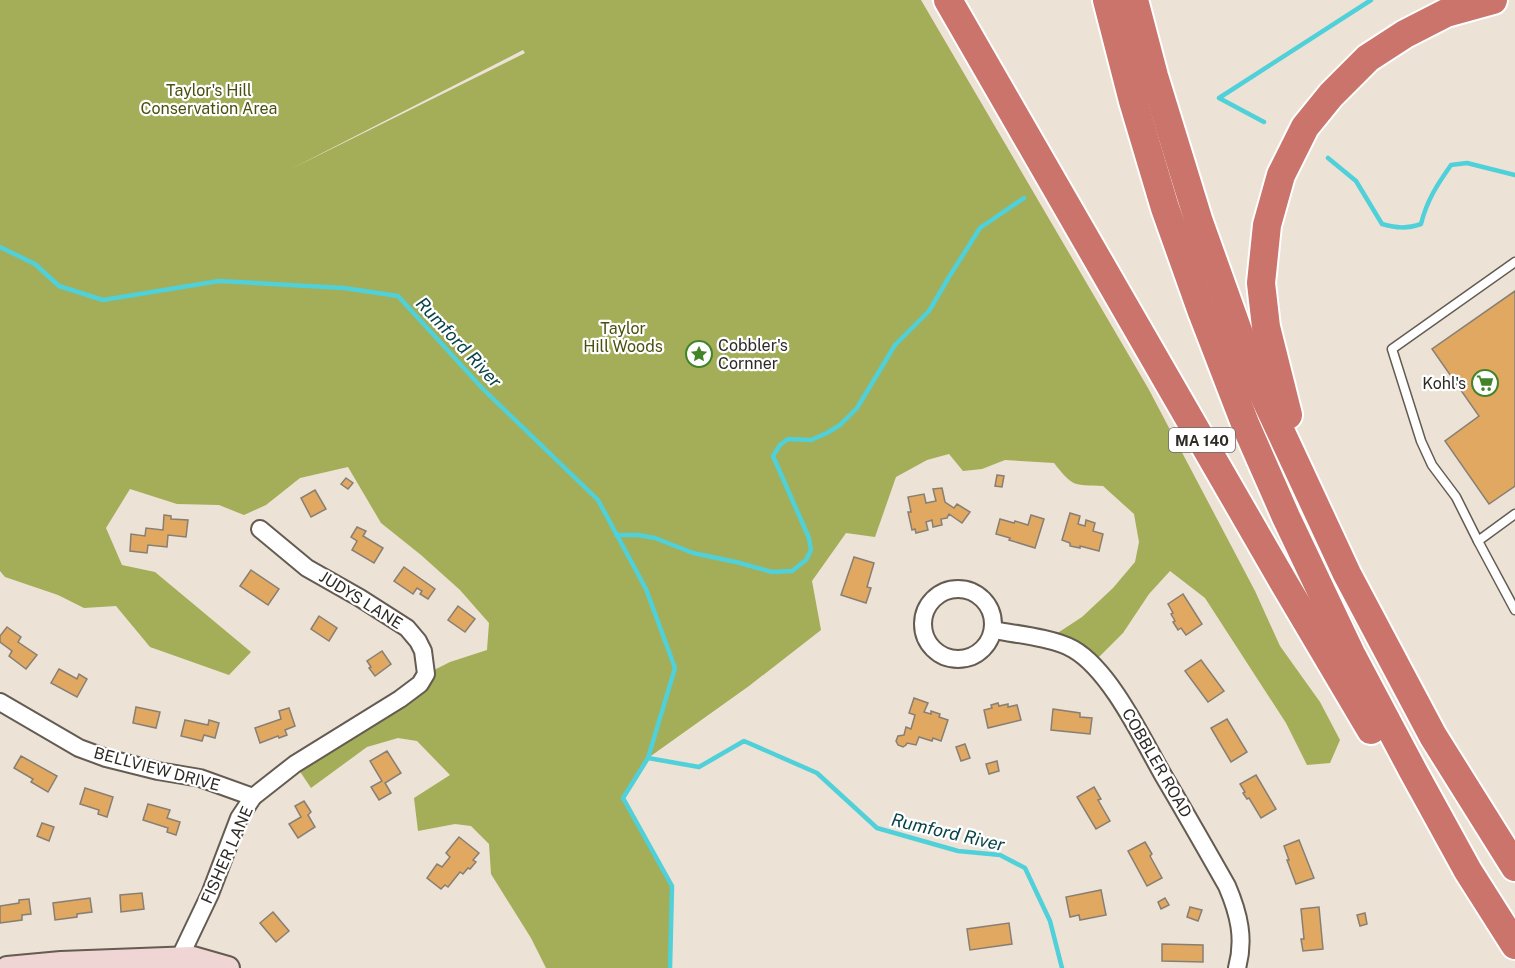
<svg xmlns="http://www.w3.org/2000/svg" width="1515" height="968" font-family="'Public Sans',sans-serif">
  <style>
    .forest { fill: #a4ad57; fill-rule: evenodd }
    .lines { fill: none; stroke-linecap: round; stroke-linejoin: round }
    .stream { stroke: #50d0d8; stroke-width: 4.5 }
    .building { fill: #e0a860; stroke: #887f74; stroke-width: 1.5 }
    .lane-casing { stroke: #645b51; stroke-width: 11 }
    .street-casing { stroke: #645b51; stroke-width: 20 }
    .secondary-casing { stroke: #645b51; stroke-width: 26 }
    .highway-casing { stroke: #fff; stroke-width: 32 }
    .lane { stroke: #fff; stroke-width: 8 }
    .street { stroke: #fff; stroke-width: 16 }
    .secondary { stroke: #efd5d3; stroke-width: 22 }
    .highway { stroke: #ca746c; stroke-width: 28 }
    .labels { text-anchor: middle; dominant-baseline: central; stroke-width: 4.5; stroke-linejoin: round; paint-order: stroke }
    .shield { fill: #fff; stroke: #6d6a67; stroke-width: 1.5 }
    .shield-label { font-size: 15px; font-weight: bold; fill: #2e2a26 }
    .park-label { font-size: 16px; fill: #4b500f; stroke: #fff }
    .poi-label { font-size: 16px; fill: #2e2a26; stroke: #fff; text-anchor: start }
    .street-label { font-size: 16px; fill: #2e2a26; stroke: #fff }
    .water-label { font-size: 18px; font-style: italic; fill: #084447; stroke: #fff }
  </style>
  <rect width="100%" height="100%" fill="#ece2d6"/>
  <!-- forest -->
  <path class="forest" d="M0,0h921l227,388 107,203 25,55 40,56 20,38 -10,23 -23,2 -21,-42 -81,-125 -35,-27 -21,23 -26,39 -31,31 -45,-24 35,-23 31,-29 22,-26 4,-20 -5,-28 -31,-28c-30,-1 -30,1 -49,-23l-49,-3 -23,9 -19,2 -14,-17 -22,6 -31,17 -21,60 -29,-4 -34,48 9,49 -72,56 -101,72 -24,39 48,89 -2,82h-124l-15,-30 -40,-64 -2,-30 -18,-18 -16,-2 -37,7 -4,-33 36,-23 -33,-34 -19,-3 -31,9 -56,41 -16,-24 131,-90 24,-12 37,-12 2,-27 -29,-33 -39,-35 -40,-32 -33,-56 -48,11 -34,27 -22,10 -25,-10 -42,-1 -47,-15 -24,39 16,37 33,7 96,80 -22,23 -79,-28 -34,-41 -32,2 -26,-13 -53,-18 -5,-6zM523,50l2,3 -234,116z"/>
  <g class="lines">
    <!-- stream -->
    <g class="stream">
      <path d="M1264,122l-45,-24 152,-98"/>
      <path d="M1328,158l28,23 26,43c15,4 24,5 39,0 6,-24 16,-39 30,-59l16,-2 48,12"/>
      <path d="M0,247l35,17 24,22 44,14 116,-19 125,7 54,8 85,93 115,111 48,89 29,79 -27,90 -25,40 49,88 -2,82"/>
      <path d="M616,535h22l17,3 38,15 43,9 36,10 20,-1 14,-11 5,-10 -2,-12 -36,-82 7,-11 8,-6 23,1 16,-7 13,-8 17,-17 38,-63 34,-34 20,-34 31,-49 44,-30"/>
      <path d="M648,758l51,9 45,-26 73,32 60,55 81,23 42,4 25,13 25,53 12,47"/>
    </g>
  </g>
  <!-- building -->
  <g class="building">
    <path d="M1515,291v195l-26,18 -44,-63 34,-25 -47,-67z"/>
    <path d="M997,475l7,1 -2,11 -7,-1z"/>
    <path d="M346,478l7,5 -5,6 -7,-5z"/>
    <path d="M942,488l3,14 9,6 3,-4 13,8 -8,11 -13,-9 -2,4 -6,1 1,6 -9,2 -1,-7 -6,2 2,8 -12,3 -1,-4 -3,1 -4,-18h3l-3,-15 16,-3 2,9 10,-2 -3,-12z"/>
    <path d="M315,490l11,19 -15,8 -10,-19z"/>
    <path d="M1070,513l10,3 -2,8 7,2 1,-6 9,3 -2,8 10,3 -4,17 -19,-5v2l-10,-2v-3l-8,-3z"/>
    <path d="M164,515l7,1v3l17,1 -2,17 -18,-2 -1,12 -19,-2 -1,8 -17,-2 1,-17 14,2 1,-8 17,2z"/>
    <path d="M1031,515l13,4 -9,29 -26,-8 1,-2 -14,-4 4,-15 14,4 1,-2 13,4z"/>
    <path d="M357,527l9,4 -3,5 20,12 -9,15 -22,-13 5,-9 -6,-4z"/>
    <path d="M854,557l20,6 -7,24 4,1 -5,15 -25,-8z"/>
    <path d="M404,567l31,22 -7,10 -8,-5 2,-3 -5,-3 -4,6 -19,-13z"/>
    <path d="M251,570l28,19 -11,16 -28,-19z"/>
    <path d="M1183,594l19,30 -16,11 -5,-7 -3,2 -5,-8 2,-1 -4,-7 2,-1 -5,-9z"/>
    <path d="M458,606l17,13 -10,13 -17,-12z"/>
    <path d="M319,616l18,12 -8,13 -18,-12z"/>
    <path d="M7,627l14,10 -3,5 19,13 -11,14 -17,-13 3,-5 -12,-9v-6z"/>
    <path d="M382,651l9,13 -16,12 -6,-8 2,-1 -4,-6z"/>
    <path d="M1201,660l23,31 -16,11 -23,-31z"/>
    <path d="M59,669l18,10 2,-5 8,5 -10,18 -26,-14z"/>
    <path d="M914,698l14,5 -4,9 7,2v-3l9,3 -1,3 9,3 -7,21 -8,-3 -1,3 -13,-4 -3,8 -9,-2 -1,2 -3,2 -5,-2 -2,-4 2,-5 6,-1 2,-8 5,2 4,-14 -6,-2z"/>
    <path d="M998,703l1,3 9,-2v3l9,-2 4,15 -33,8 -4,-18 8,-2 -1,-3z"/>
    <path d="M136,707l24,5 -4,16 -23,-5z"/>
    <path d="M289,708l6,18 -10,4 2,5 -8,3 -1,-2 -18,7 -5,-15 26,-9 -2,-8z"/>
    <path d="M1053,709l27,4v4l12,1 -2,16 -39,-4z"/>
    <path d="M1227,719l20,33 -16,10 -20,-34z"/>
    <path d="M185,720l23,5 1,-5 10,3 -4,15 -11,-3 -2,6 -21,-5z"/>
    <path d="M965,744l5,14 -9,3 -5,-14z"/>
    <path d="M387,751l14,22 -16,10 6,10 -12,7 -8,-13 11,-6 -12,-20z"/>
    <path d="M21,756l36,20 -9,16 -17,-10 2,-3 -19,-11z"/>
    <path d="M997,761l2,10 -10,3 -3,-10z"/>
    <path d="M1256,775l20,34 -15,9 -12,-20 -2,1 -4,-6 2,-1 -5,-8z"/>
    <path d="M1094,787l7,12 -3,1 12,21 -14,8 -19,-32z"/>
    <path d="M85,788l28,9 -6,20 -9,-3 1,-4 -19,-6z"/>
    <path d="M304,801l7,11 -3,3 7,12 -17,11 -9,-14 12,-7 -6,-11z"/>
    <path d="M148,804l22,6 -3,8 13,4 -4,13 -9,-3 1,-4 -25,-8z"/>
    <path d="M42,823l12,4 -5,14 -12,-5z"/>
    <path d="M459,837l20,16 -6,7 3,2 -6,7 -2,-1 -5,6 -3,-2 -12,15 -3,-2 -4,4 -14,-11 10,-14 5,3 8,-10 -4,-4z"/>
    <path d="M1299,840l15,38 -18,6 -9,-24h2l-5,-14z"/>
    <path d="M1145,842l7,12 -2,2 12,22 -15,8 -19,-35z"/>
    <path d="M1101,890l5,25 -26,5 -1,-5 -9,2 -4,-20z"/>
    <path d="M142,893l2,16 -23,3 -1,-17z"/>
    <path d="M90,898l2,14 -15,2v3l-22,3 -2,-17z"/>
    <path d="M1165,898l4,7 -8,4 -3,-7z"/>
    <path d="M29,899l2,15 -9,1v5l-22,3v-17l19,-3v-3z"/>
    <path d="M1190,907l12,3 -4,11 -11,-4z"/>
    <path d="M1319,907l4,42 -20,2 -2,-12h3l-3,-30z"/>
    <path d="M273,912l16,19 -13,11 -16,-19z"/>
    <path d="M1365,913l2,11 -7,2 -3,-11z"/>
    <path d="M1009,923l3,21 -42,6 -3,-21z"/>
    <path d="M1162,944l41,1v17l-41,-1z"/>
  </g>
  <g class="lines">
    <defs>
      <g id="lane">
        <path d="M1515,514l-37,27 37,69"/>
        <path d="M1478,541l-22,-44 -24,-32 -11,-24 -29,-92 123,-87"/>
      </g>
      <g id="street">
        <circle cx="958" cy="624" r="35"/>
        <path d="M993,630c22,4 61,8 80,19 37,21 69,89 90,126 22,37 43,74 64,111 12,28 18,53 10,82"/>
        <path d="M0,702l79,46 27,10 52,13 42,7 53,19"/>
        <path d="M179,959l31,-65 29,-76 14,-21 42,-33 105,-65 20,-15 6,-10 -3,-23 -5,-10 -11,-13 -47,-30 -53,-30 -47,-39"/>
      </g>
      <path id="secondary" d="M7,968l54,-5 132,-5 35,10"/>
      <g id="highway">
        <path d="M948,0l336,583 87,147"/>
        <path d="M1107,0l26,101 32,107 37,104 44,114 40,91 65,137 62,117 55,100 47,74"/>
        <path d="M1134,0l20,76 45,146 53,148 95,204 86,162 82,131"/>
        <path d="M1288,415l-22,-88 -5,-44 6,-58 14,-50 24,-48 26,-32 37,-37 37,-24 41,-21 47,-13"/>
      </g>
    </defs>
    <!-- lane casing -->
    <use href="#lane" class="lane-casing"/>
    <!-- street casing -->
    <use href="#street" class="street-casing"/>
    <!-- secondary casing -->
    <use href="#secondary" class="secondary-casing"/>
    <!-- highway casing -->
    <use href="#highway" class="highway-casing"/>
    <!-- lane -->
    <use href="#lane" class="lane"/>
    <!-- street -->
    <use href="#street" class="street"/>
    <!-- secondary -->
    <use href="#secondary" class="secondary"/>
    <!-- highway -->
    <use href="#highway" class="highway"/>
  </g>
  <!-- icons -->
  <defs>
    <symbol id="sight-ring" viewBox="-11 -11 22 22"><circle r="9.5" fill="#fff" stroke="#428427" stroke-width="1.5"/><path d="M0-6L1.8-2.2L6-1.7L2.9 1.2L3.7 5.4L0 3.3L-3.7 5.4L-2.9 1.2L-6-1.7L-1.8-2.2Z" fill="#428427"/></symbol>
    <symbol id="supermarket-ring" viewBox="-11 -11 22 22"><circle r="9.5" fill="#fff" stroke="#428427" stroke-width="1.5"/><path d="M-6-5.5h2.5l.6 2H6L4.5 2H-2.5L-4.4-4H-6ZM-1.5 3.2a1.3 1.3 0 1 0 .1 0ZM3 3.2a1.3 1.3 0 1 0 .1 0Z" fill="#428427"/></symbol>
  </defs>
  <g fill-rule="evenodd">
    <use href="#sight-ring" x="684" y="339" width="30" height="30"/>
    <use href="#supermarket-ring" x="1470" y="368" width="30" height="30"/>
  </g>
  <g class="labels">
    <!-- shield labels -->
    <rect class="shield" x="1169" y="428" width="66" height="24" rx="4.5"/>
    <g class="shield-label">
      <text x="1202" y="440">MA 140</text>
    </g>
    <!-- park labels -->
    <g class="park-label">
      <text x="209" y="90">Taylor's Hill<tspan x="209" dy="18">Conservation Area</tspan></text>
      <text x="623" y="328">Taylor<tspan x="623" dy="18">Hill Woods</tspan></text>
    </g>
    <!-- poi labels -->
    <g class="poi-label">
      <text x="718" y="345">Cobbler's<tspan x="718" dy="18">Cornner</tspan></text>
      <text x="1466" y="383" text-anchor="end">Kohl's</text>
    </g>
    <!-- street labels -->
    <g class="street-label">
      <text transform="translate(361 600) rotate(32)">JUDYS LANE</text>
      <text transform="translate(1157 763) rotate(60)">COBBLER ROAD</text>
      <text transform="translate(157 769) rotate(15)">BELLVIEW DRIVE</text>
      <text transform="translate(227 855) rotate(-66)">FISHER LANE</text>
    </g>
    <!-- water labels -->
    <g class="water-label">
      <text transform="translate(459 342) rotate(47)">Rumford River</text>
      <text transform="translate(948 832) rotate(13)">Rumford River</text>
    </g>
  </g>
</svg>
